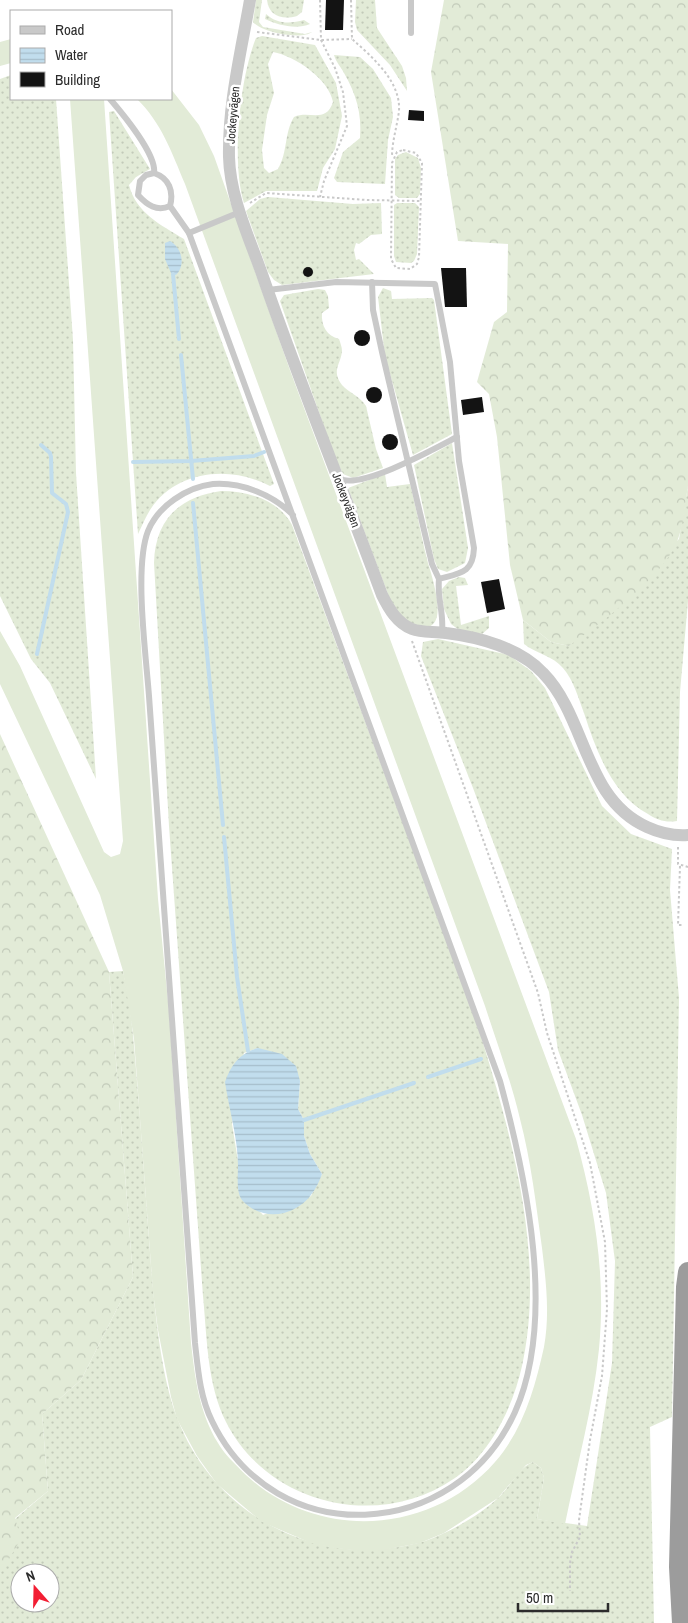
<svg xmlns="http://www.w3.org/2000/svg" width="688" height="1623" font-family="'Archivo Narrow',sans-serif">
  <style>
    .grass { fill: url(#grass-dots); fill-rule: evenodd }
    .forest { fill: url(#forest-crowns) }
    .pitch { fill: #e2ebd7 }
    .water { fill: url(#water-rules) }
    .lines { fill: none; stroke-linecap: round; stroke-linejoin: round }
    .stream { stroke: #c1dded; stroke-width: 4 }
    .building { fill: #131313 }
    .path { stroke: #c9c9c9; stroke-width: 2; stroke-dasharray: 2.5 2.5; stroke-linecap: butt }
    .service { stroke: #c9c9c9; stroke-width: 6 }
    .minor { stroke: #c9c9c9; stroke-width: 12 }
    .trunk { stroke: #9c9c9c; stroke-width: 20 }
    .labels { text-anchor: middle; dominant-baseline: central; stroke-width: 5; stroke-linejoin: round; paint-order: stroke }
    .street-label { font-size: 12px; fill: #2c2c2c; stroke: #fff }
  </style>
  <defs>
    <pattern id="grass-dots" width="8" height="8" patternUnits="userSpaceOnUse" patternTransform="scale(1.25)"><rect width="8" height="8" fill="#e2ebd7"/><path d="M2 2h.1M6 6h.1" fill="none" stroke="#c2cab9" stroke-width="1.8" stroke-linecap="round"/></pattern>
    <pattern id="forest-crowns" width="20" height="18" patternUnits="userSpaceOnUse" patternTransform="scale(1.25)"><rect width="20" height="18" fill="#e2ebd7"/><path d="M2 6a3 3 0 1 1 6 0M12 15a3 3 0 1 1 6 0" fill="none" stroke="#c2cab9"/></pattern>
    <pattern id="water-rules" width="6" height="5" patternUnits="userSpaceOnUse" patternTransform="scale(1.25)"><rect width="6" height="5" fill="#c1dded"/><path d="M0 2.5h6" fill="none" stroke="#a6becb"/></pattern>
  </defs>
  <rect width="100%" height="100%" fill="#fff"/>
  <!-- grass -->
  <g class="grass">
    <path d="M256,0h6l-3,22 4,5 42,7 7,-2c-10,8 -50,1 -59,-10z"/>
    <path d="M267,0h37l-2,12 -5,4c-14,4 -28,1 -30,-16z"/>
    <path d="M356,0h19l2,28 25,38 4,12 1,13 -17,-26 -33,-35 -2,-8z"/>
    <path d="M266,14c11,10 24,10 38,6l6,4c-14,6 -32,1 -45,-5z"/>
    <path d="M262,36l53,9 21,38 6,33 -7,33 -12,19 -6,23h-51l-22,12c-13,-40 -4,-126 12,-165zM273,52c22,4 56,27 60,50 -7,22 -24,8 -39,15 -10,16 -6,35 -16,52l-9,4 -5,-5 -2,-18 5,-35 7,-22 -6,-29z"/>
    <path d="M334,55l26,2 13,12 18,29 2,19 -5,23 -3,44 -48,-2 -3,-4 9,-26 17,-14c2,-25 -4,-44 -16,-65 -3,-6 -8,-11 -10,-18z"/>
    <path d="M11,75v24h45l17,241 3,133 20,306 -46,-96 -19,-24 -31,-63v-517z"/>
    <path d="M114,111l36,58 -14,8 -7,8c7,28 32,40 55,54l90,245 -4,2c-40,-21 -94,-16 -120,24 -5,8 -8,16 -12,24l-29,-422z"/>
    <path d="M406,152l12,6 3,10 -1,26 -3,4h-18l-4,-3v-36l3,-4z"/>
    <path d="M268,197l85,7 28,-1 1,31 -11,1 -12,9 -3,-1 -2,7 2,10 3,-1 15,15 -92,11 -8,-5 -6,-8 -22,-61 14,-12z"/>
    <path d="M397,203h18l4,4 -2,47 -3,7 -3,2 -15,-1 -2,-6v-51z"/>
    <path d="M383,288l8,3 1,8 40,-1 2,2 18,134 -39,21 -28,-99 -7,-59z"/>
    <path d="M318,289l7,1 3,6 1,12 -7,5c-1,13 5,23 17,26 1,3 3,8 3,12 -1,13 -11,19 0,34 7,8 18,11 24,21l10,43 7,19 -30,10 -10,-4 -8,-16 -55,-157 4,-6z"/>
    <path d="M452,443l16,105 -3,15 -18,9 -9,-3 -4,-10 -20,-94z"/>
    <path d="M385,474l2,13 23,-3c7,26 11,53 18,79 4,13 12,39 9,53 -5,24 -34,3 -43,-6l-46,-122z"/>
    <path d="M688,486v115l-8,91 -3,129c-11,2 -20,-1 -29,-7 -36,-19 -52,-64 -64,-101 -6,-16 -10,-32 -21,-45 -10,-12 -26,-14 -39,-24l-1,-24 28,22 18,4 110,-107z"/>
    <path d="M221,491c27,0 58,9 71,34l183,492c34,109 72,235 47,349 -9,41 -32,88 -67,112 -76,53 -187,27 -229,-56 -19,-38 -19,-85 -23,-126l-34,-470 -15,-263c1,-43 25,-66 67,-72zM258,1048l42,33 -2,28 6,11v16l6,18 12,20 -11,22 -48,19 -25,-26v-28l-6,-37 12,-71z"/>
    <path d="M459,577l6,1 3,7 -12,1 5,39 28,-9v12l-7,6 -23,-4 -8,-6 -7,-15 -2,-20 7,-8z"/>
    <path d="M438,639l71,16 22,16 14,17 57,118 29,28 41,15 -2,41 9,108 -7,419 -22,10 4,196h-654v-49l15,-55 33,-28 -6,-77 39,-34 52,-103 -24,-305 14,-1c10,44 12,89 16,134 4,53 8,107 12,161 4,45 10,112 27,154 20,52 61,94 113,115 42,17 83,19 127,8 24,-6 63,-28 81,-46 11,-10 20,-30 34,-35l8,6 3,10 -7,41 50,7 25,-163 3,-102 -9,-68 -24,-78 -24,-65 -9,-58 -76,-204 -52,-132 2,-14zM20,1573h30v30h-30z"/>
  </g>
  <!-- forest -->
  <g class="forest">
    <path d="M444,0h244v486c-3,17 -4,37 -10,53 -13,37 -77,84 -109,107l-18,-4 -28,-22 -13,-55 -13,-128 -8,-43 -12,-12 17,-60 13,-10 1,-68 -50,-3 -27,-169z"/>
    <path d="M0,734l109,238 24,305 -52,103 -39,34 6,77 -33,27 6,21 -21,35z"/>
  </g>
  <!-- pitch -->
  <g class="pitch">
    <path d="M11,39v24l-11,3v-24z"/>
    <path d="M171,89l28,36 15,31 77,217 285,766c19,69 30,138 23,210 -6,59 -22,116 -34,175l-28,-5 7,-41 -3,-10 -8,-6 -7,3 -28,33 -54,35 -24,10 -42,8h-15l-29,-3 -23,-5 -49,-21 -45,-38 -20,-28 -20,-37 -6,-22 -13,-67 -5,-38 -19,-253 -11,-68 -23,-76 -100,-211v-53l20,35 84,186 7,5 9,-3 3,-13 -53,-742h34l54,800 11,113 22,331c4,35 8,69 27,100 5,9 13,17 20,24 69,74 190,72 257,-5 28,-32 40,-74 49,-115 6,-33 2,-66 -2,-99 -6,-44 -11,-87 -22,-129 -9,-38 -23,-76 -35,-113l-300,-822c-13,-31 -24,-62 -48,-85h34z"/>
  </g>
  <!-- water -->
  <g class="water">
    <path d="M170,241c12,7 16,24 6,34l-5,-2 -6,-14v-16z"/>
    <path d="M258,1048l24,6 14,12 4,15 -2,28 6,11v16l6,18 12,20c-7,19 -17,33 -38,39 -15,4 -32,-1 -42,-13 -6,-8 -4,-24 -4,-34 0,-27 -9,-57 -13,-84 6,-17 15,-29 33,-34z"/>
  </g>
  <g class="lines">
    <!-- stream -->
    <g class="stream">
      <path d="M173,274l6,65"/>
      <path d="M181,355l12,124"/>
      <path d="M133,462l58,-1 63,-5 10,-4"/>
      <path d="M193,503l30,322"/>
      <path d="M37,654l31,-142 -2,-8 -14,-11 -1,-36 -1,-4 -9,-8"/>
      <path d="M224,837l13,140 11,74"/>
      <path d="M428,1077l53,-18"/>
      <path d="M304,1120l110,-37"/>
    </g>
  </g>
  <!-- building -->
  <g class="building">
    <path d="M326,0h18l-1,30h-18z"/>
    <path d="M409,110l15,1v10l-16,-1z"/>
    <circle cx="308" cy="272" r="5"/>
    <path d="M441,268h25l1,39h-22z"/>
    <circle cx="362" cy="338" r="8"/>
    <circle cx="374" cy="395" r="8"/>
    <path d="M482,397l2,15 -21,3 -2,-15z"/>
    <circle cx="390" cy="442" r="8"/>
    <path d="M499,579l6,30 -18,4 -6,-31z"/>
  </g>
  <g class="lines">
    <!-- path -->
    <g class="path">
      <path d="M320,0l1,40 14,28 8,24 4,34 -23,55 -4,16"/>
      <path d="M351,0l1,39c20,18 49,42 47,72 -2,16 -7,30 -7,46"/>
      <path d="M257,32l64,8 31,-1"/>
      <path d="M403,150l13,3 6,10 -3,94 -2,7 -7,5 -14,-1 -5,-9 1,-96 5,-11z"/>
      <path d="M250,203l16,-10 101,7 54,1"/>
      <path d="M412,641l126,352 9,40 43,130 15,79 2,67 -5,67 -12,64 -11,80 1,17 -8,15 -2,11v28"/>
      <path d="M678,847v17l10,3"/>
      <path d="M680,866l-2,59h4"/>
    </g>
    <!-- service -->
    <g class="service">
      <path d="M411,0v33"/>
      <path d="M110,99c12,14 47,56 44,74"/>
      <path d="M170,206c-13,6 -23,-1 -32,-11l2,-14 6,-6 8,-2c15,5 20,18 16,33l19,27 11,30 300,818c26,96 57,237 15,331 -59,131 -240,140 -303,9 -12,-24 -14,-51 -17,-78l-46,-647c-3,-41 -15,-129 -1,-165 10,-25 39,-44 65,-47 29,-2 60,11 80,31"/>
      <path d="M189,233l51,-21"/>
      <path d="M372,282l1,28 9,42 50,212 7,15"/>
      <path d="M268,290l68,-8 99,2 15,78 9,99 15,87c-1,25 -13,25 -35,31 -2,20 5,33 3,53"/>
      <path d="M340,479c22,10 94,-30 117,-42"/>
    </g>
    <!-- minor -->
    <path class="minor" d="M250,0c-9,52 -22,104 -21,157 1,41 21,82 34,120 37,107 80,212 119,318 7,14 15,28 30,34 10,4 23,2 34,4 33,4 74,15 97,40 44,45 41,126 104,154 13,6 27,9 41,8"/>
    <!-- trunk -->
    <path class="trunk" d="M682,1623l-3,-56 7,-280 2,-15"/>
  </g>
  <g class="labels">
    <!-- street labels -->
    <g class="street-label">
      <text transform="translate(233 115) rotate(-85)">Jockeyvägen</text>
      <text transform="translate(346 500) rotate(69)">Jockeyvägen</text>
    </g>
  </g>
  <!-- legend -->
  <rect x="10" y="10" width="162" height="90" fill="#ffffff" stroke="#ababab"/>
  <rect x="20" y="26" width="25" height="8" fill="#c9c9c9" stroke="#ababab"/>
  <text x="55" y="35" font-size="15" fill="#2c2c2c">Road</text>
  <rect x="20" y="48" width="25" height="15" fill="url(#water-rules)" stroke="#ababab"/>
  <text x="55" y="60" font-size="15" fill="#2c2c2c">Water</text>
  <rect x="20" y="72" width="25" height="15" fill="#131313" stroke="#ababab"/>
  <text x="55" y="85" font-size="15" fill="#2c2c2c">Building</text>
  <!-- north arrow -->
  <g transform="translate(35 1588) rotate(340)"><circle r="24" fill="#ffffff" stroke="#ababab"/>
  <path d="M0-4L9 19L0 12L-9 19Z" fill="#f21e33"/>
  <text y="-8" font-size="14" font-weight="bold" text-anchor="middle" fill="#2c2c2c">N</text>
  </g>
  <!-- scale -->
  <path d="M518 1603v8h90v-8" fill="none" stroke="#2c2c2c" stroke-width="2.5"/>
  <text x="526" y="1603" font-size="15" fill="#2c2c2c" stroke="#ffffff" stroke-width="4" paint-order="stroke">50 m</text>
</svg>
